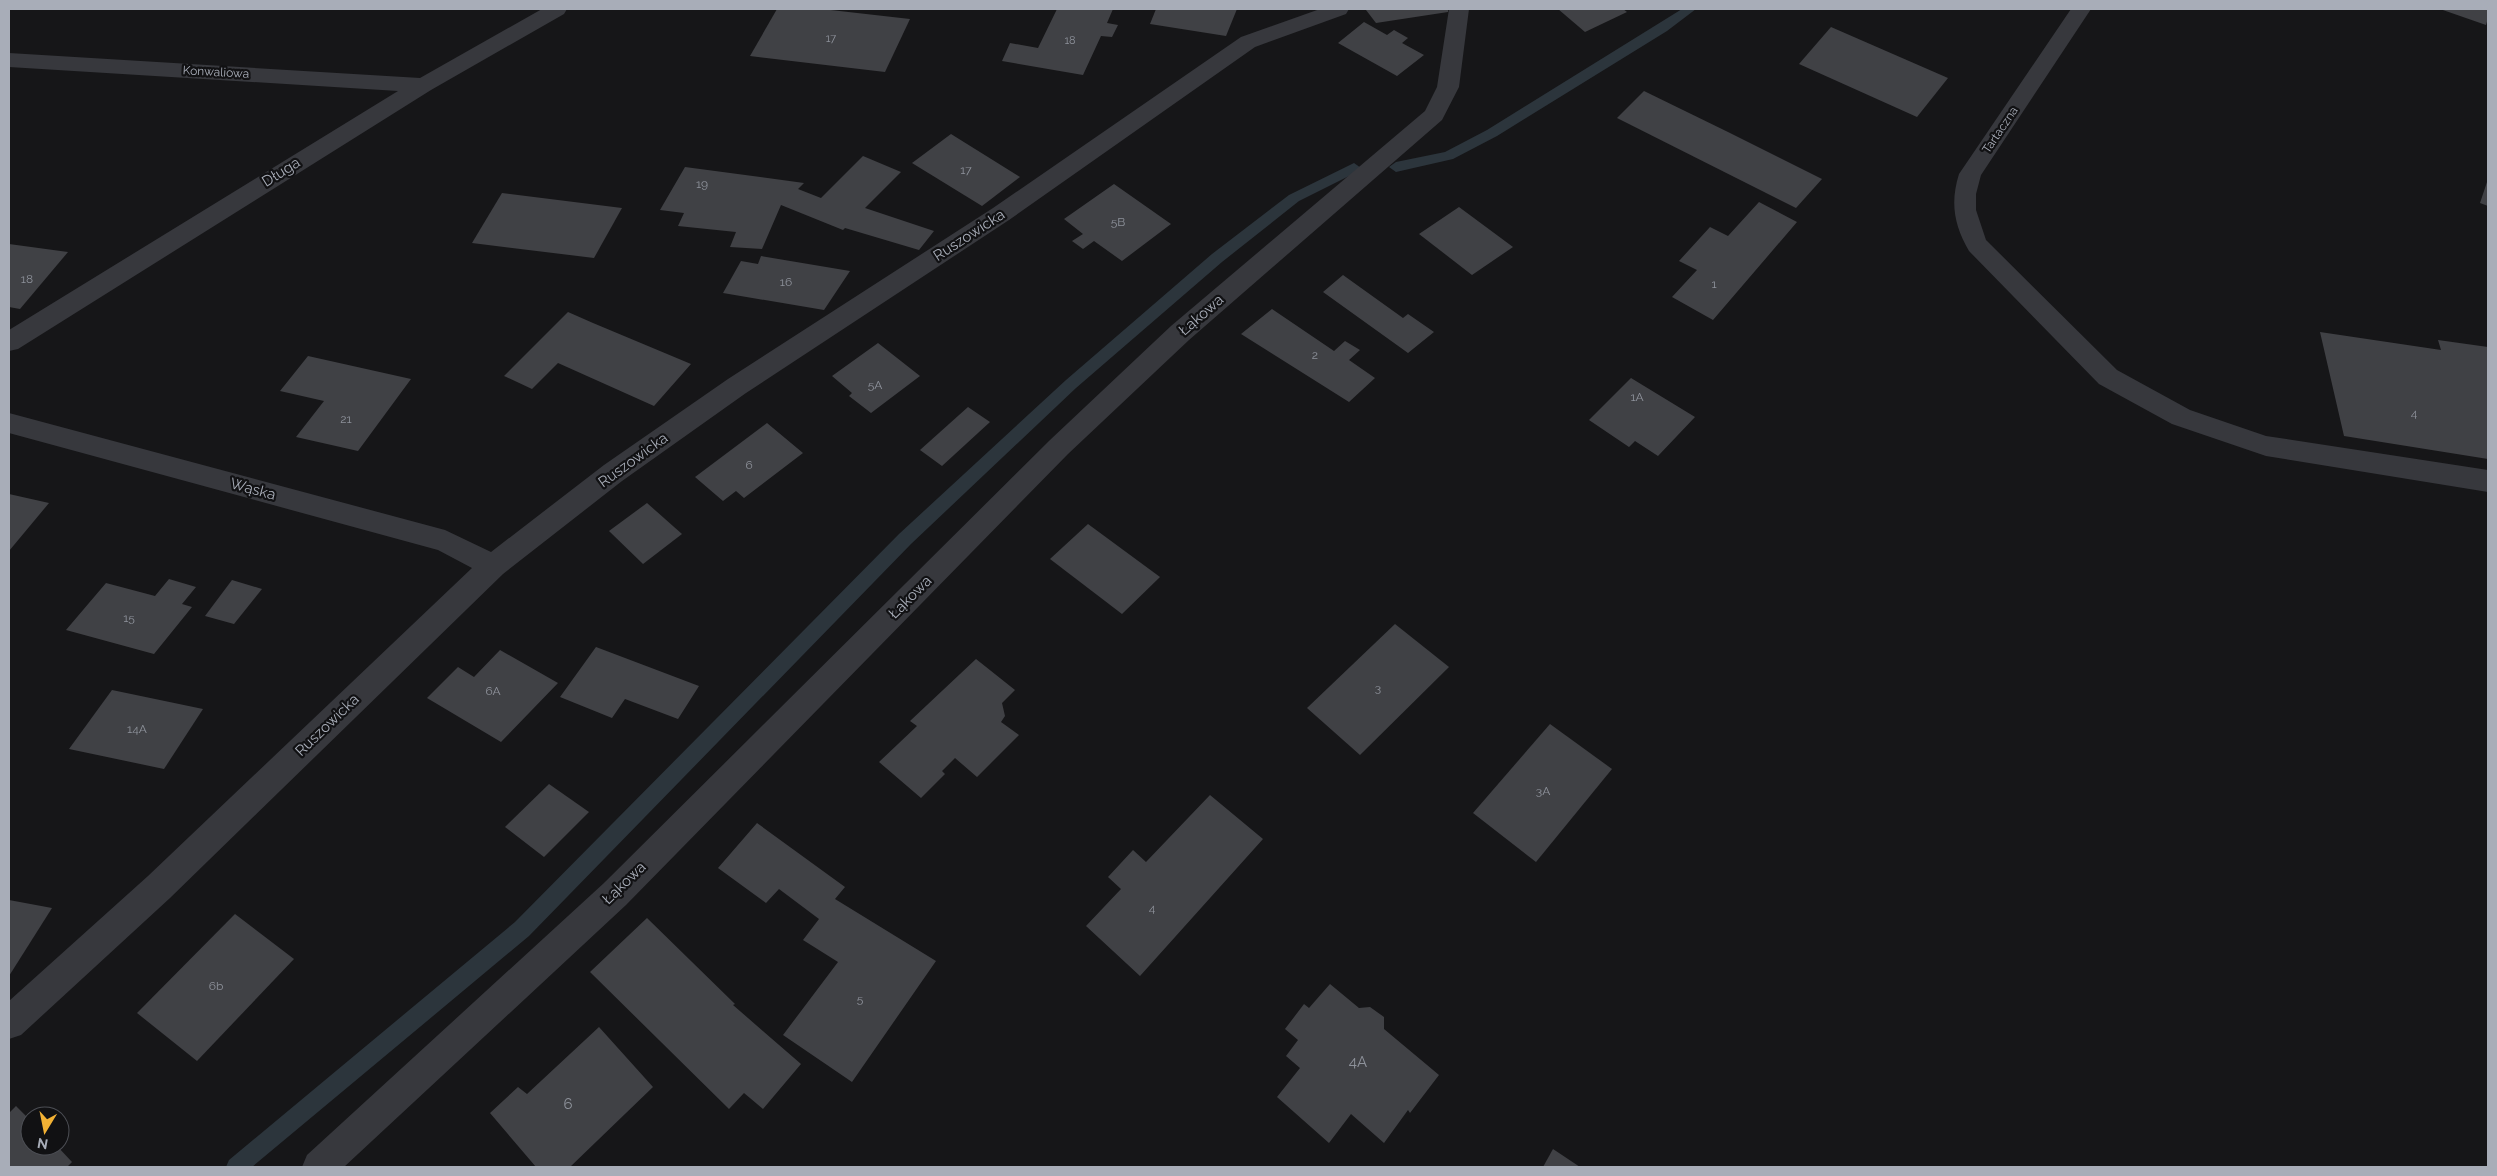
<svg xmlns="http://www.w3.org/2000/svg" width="2497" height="1176" font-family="Raleway,sans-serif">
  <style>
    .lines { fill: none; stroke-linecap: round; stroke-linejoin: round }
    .stream { fill: #2c353c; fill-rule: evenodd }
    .building { fill: #404145 }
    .minor { fill: #37383d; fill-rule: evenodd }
    .labels { text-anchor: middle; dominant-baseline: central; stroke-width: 4.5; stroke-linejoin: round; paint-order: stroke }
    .far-number-label { font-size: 11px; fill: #8e929b }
    .far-street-label { font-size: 12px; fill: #a8adb8; stroke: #111113 }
    .number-label { font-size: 12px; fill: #8e929b }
    .street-label { font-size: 15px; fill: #a8adb8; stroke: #111113 }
    .near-number-label { font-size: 15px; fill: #8e929b }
  </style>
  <rect width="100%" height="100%" fill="#161618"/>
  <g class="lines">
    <!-- stream -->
    <g class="stream">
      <path d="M1682,9h14l-29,22 -170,105 -44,23 -57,13 -7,-5 7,-5 49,-10 42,-22z"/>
      <path d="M1354,163l7,5 -2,3 -60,30 -77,61 -146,126 -165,156 -382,392 -277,231h-26l3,-7 286,-238 384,-388 167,-154 146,-126 77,-59z"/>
    </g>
  </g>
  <!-- building -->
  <g class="building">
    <path d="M777,9h45l88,10 -25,53 -135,-16z"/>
    <path d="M1057,9h56l-6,14 11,2 -6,12 -11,-1 -18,39 -81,-14 8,-18 28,5z"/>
    <path d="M1156,9h81l-11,27 -76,-12z"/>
    <path d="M1373,9h75v3l-72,11 -10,-13z"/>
    <path d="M1558,9h65l4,3 -42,20z"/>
    <path d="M2440,9h48v9l-2,7z"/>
    <path d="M1364,22l23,13 7,-5 14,8 -6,5 22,12 -27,21 -59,-33z"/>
    <path d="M1831,27l117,51 -31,39 -118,-53z"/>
    <path d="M1644,91l84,41 94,47 -26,29 -179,-90z"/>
    <path d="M951,134l69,43 -38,29 -70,-43z"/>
    <path d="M863,156l38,16 -36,36 69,23 -15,19 -74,-22 -2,2 -62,-25 -19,44 -32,-2 6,-15 -58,-6 6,-13 -24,-3 25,-43 119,16 -6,6 23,9z"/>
    <path d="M2488,179v27l-8,-3z"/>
    <path d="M1114,184l57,40 -49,37 -28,-20 -11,8 -11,-8 11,-7 -19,-15z"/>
    <path d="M502,193l120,15 -28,50 -122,-15z"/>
    <path d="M1759,202l38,20 -84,98 -41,-23 25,-27 -18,-9 31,-34 18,9z"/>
    <path d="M1459,207l54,40 -41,28 -53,-41z"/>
    <path d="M9,244l59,8 -48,57 -11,-2z"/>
    <path d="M761,256l89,15 -26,39 -101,-17 18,-32 17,3z"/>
    <path d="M1343,275l60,43 5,-4 26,18 -26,21 -85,-61z"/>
    <path d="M1272,309l62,42 11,-10 15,9 -11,10 26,18 -26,24 -108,-68z"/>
    <path d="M568,312l25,11 98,41 -37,42 -96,-43 -26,26 -28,-13z"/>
    <path d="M2320,332l121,18 -3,-10 50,7v112l-144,-23z"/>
    <path d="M878,343l42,33 -49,37 -22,-17 3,-3 -20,-17z"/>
    <path d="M308,356l103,23 -53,72 -62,-14 28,-36 -44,-10z"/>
    <path d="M1631,378l64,39 -37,39 -23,-15 -6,6 -40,-27z"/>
    <path d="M968,407l22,15 -48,44 -22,-16z"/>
    <path d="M767,423l36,30 -59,45 -8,-7 -13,10 -28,-24z"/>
    <path d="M9,494l40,9 -40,48z"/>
    <path d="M647,503l35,31 -39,30 -34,-33z"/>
    <path d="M1088,524l72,53 -38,37 -72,-55z"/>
    <path d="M169,579l27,8 -14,17 10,3 -38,47 -88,-24 40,-47 49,13z"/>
    <path d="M232,580l30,9 -28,35 -29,-8z"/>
    <path d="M1395,624l54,43 -89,88 -53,-47z"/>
    <path d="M596,647l103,39 -21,33 -53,-20 -13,19 -52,-21z"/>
    <path d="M500,650l58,33 -57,59 -74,-44 31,-31 16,10z"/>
    <path d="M976,659l39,31 -13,13 3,13 -4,6 18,13 -42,42 -22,-19 -13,13 3,3 -24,24 -42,-36 38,-36 -7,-5z"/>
    <path d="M112,690l91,19 -39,60 -95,-20z"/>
    <path d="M1550,724l62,45 -76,93 -63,-49z"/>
    <path d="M549,784l40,28 -45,45 -39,-30z"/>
    <path d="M1210,795l53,44 -123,137 -54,-50 35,-37 -13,-12 25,-27 13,12z"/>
    <path d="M757,823l88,64 -10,12 101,62 -84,121 -69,-47 55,-73 -35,-22 16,-21 -40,-30 -13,14 -48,-35z"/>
    <path d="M9,900l43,8 -43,68z"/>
    <path d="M235,914l59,45 -97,102 -60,-48z"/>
    <path d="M647,918l88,86 -2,1 68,59 -38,45 -19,-16 -15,16 -139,-137z"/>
    <path d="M1330,984l29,24 11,-1 14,10v12l55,46 -29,38 -2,-3 -24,33 -33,-29 -22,29 -52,-46 23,-29 -14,-12 12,-16 -13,-11 19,-25 5,4z"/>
    <path d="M599,1027l54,60 -83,80h-34l-46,-54 28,-26 9,7z"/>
    <path d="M16,1106l14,14v26h27l15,16 -5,5h-58v-54z"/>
    <path d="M1553,1149l27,18h-37z"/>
  </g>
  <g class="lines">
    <!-- minor -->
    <g class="minor">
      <path d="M542,9h25l-3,5 -133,76 -413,259 -9,2v-21l389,-239 -389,-24v-14l411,25z"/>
      <path d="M1320,9h29l-3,5 -91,33 -246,173 -263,173 -124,88 -119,93 -333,324 -149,137 -12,4v-38l139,-125 324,-308 -34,-18 -429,-117v-20l436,117 46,22 113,-87 124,-86 265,-171 248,-171z"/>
      <path d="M1449,9h20l-10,78 -17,33 -253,220 -121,114 -442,451 -282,262h-42l5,-12 297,-272 446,-443 121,-114 254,-215 12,-24z"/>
      <path d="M2071,9h20l-110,166 -5,19v16l10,30 131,130 73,40 76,26 222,34v22l-222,-36 -94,-32 -73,-40 -130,-133c-15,-26 -19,-48 -10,-77z"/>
    </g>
  </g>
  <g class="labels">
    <!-- far-number labels -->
    <g class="far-number-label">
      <text x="831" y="38">17</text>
      <text x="1070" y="40">18</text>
    </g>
    <!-- far-street labels -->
    <g class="far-street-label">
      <text transform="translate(216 72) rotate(3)">Konwaliowa</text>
      <text transform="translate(2000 130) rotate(-56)">Tartaczna</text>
    </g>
    <!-- number labels -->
    <g class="number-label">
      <text x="966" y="170">17</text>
      <text x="702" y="184">19</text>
      <text x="1118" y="222">5B</text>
      <text x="27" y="279">18</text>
      <text x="786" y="282">16</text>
      <text x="1714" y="284">1</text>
      <text x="1315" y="355">2</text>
      <text x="875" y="385">5A</text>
      <text x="1637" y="397">1A</text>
      <text x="2414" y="413">4</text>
      <text x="346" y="419">21</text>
      <text x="749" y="465">6</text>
      <text x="129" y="618">15</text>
      <text x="1378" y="688">3</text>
      <text x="493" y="691">6A</text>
      <text x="137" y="729">14A</text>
      <text x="1543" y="791">3A</text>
      <text x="1152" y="908">4</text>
      <text x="216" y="986">6b</text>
      <text x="860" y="999">5</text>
    </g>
    <!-- street labels -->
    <g class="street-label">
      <text transform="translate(281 172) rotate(-32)">Długa</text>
      <text transform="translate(969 235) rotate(-33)">Ruszowicka</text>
      <text transform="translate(1201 315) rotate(-41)">Łąkowa</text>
      <text transform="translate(633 460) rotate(-36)">Ruszowicka</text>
      <text transform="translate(253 489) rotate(15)">Wąska</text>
      <text transform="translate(910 597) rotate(-45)">Łąkowa</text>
      <text transform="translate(327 725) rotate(-44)">Ruszowicka</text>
      <text transform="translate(624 883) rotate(-44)">Łąkowa</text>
    </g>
    <!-- near-number labels -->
    <g class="near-number-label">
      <text x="1358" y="1062">4A</text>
      <text x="568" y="1104">6</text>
    </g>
  </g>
  <!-- border -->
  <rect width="2497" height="1176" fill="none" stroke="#a8adb8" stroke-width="20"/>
  <!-- north arrow -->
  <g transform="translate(45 1131) rotate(190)"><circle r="24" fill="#111113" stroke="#4d4f55"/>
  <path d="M0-4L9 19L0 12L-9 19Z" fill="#f2b134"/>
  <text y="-8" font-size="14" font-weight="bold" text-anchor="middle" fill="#a8adb8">N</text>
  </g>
</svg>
